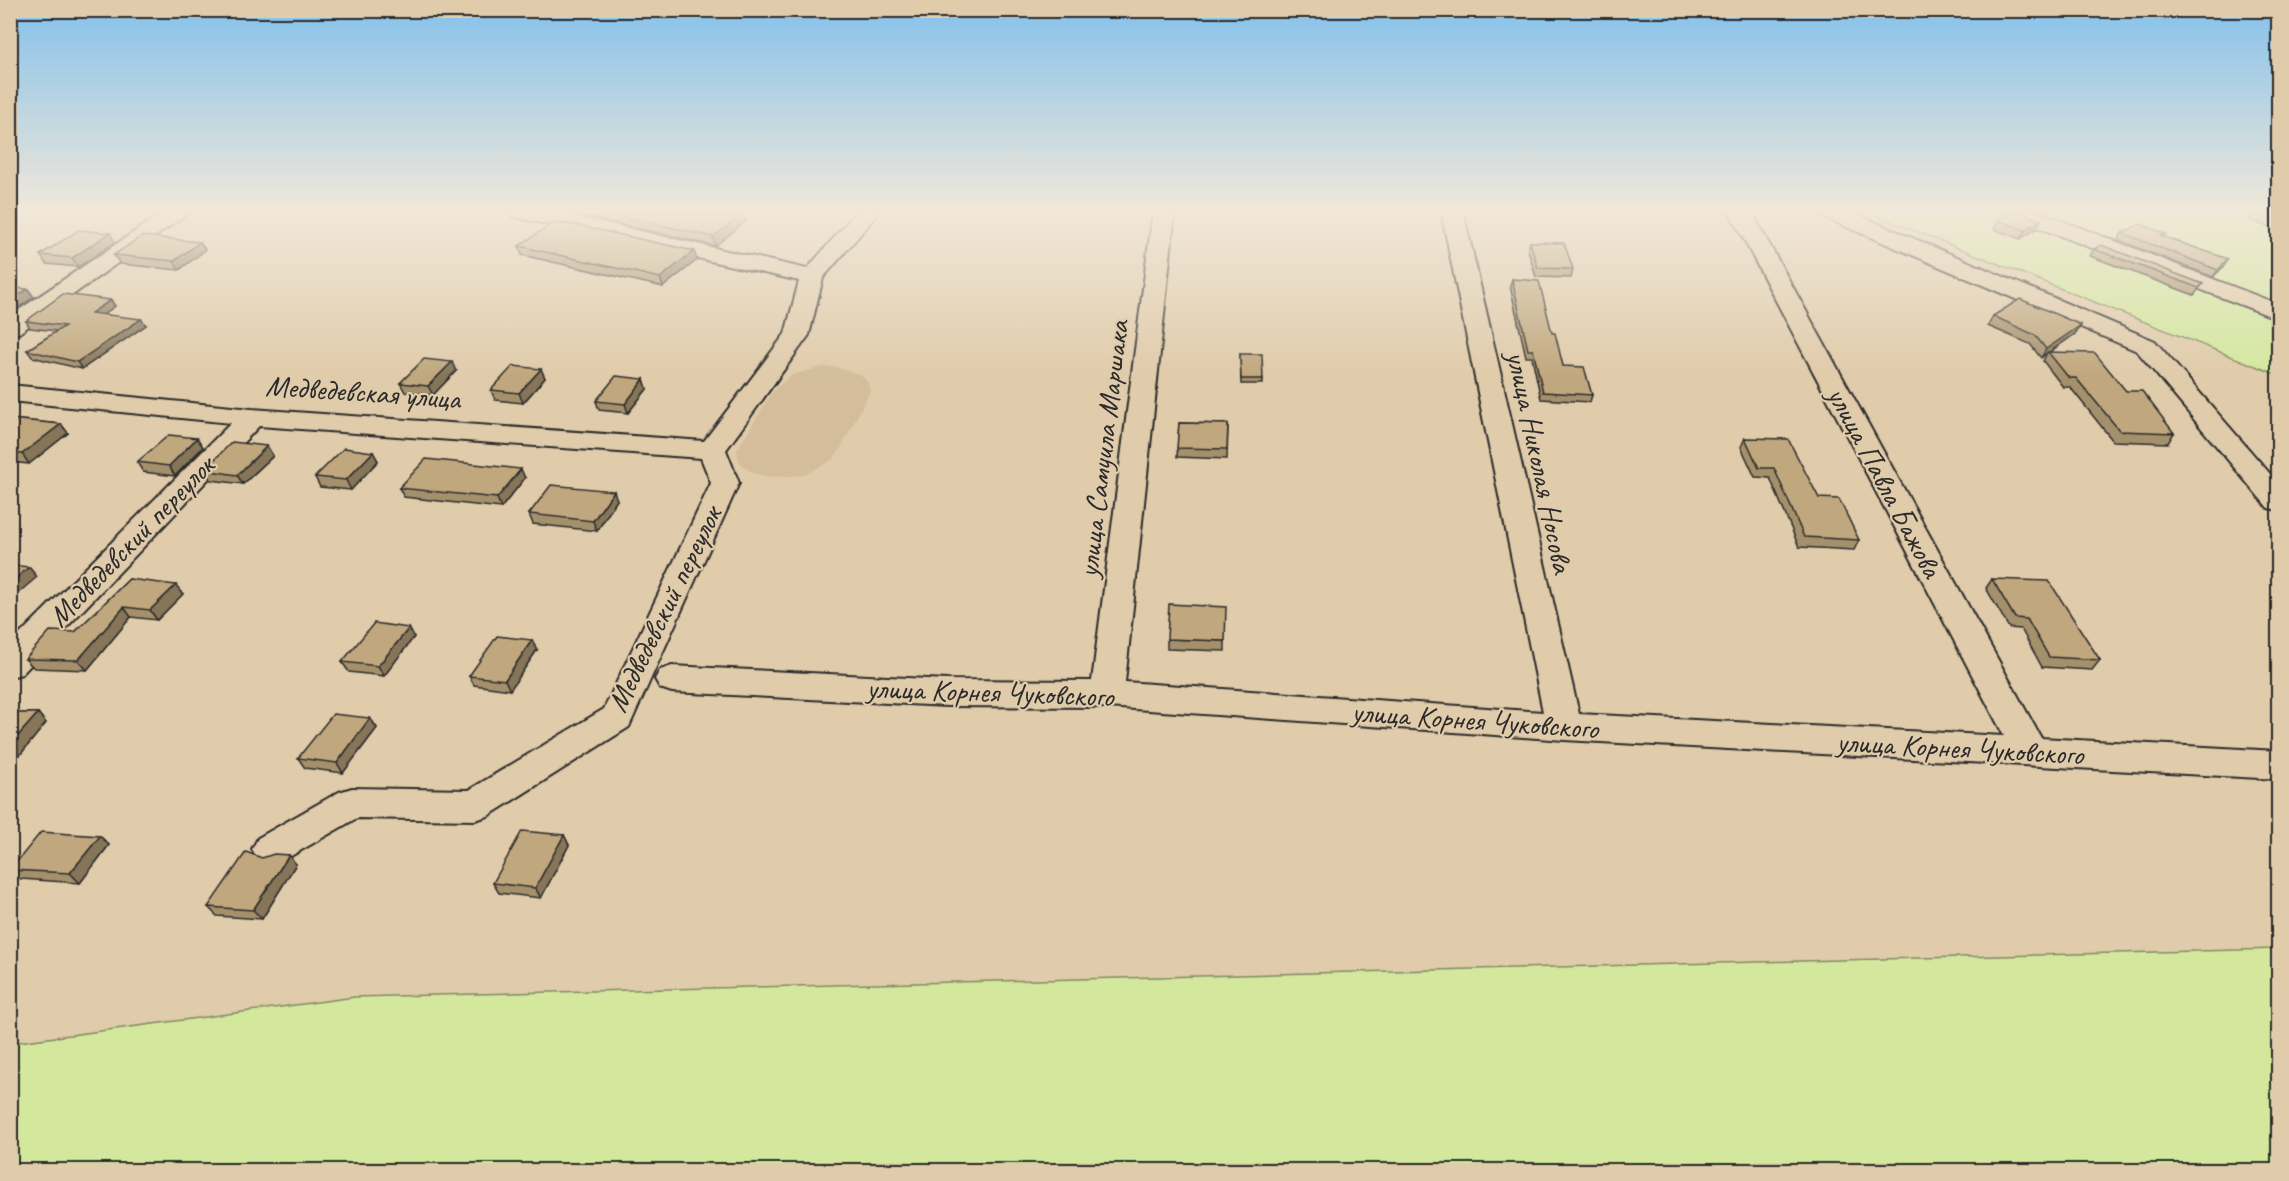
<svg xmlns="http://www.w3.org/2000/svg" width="2289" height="1181" font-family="Caveat,sans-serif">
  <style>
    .built { fill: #d3bd9a }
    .green { fill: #d3e89d; stroke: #7f8a64; stroke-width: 1.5 }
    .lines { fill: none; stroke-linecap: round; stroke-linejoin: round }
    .minor-casing { stroke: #2b2b2b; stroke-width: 4 }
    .minor { fill: #e0cbaa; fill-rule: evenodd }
    .wall { fill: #a5906c; stroke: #2b2b2b; stroke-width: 1.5 }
    .shaded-wall { fill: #867558; stroke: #2b2b2b; stroke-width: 1.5 }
    .building { fill: #c0a77d; stroke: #2b2b2b; stroke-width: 1.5 }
    .labels { text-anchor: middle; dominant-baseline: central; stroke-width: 4.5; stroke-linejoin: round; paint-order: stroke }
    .street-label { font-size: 30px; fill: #2b2b2b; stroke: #e0cbaa }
  </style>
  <rect width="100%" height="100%" fill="#e0cbaa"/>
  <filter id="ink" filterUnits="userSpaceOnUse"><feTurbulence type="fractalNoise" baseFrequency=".0167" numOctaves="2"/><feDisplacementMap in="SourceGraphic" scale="12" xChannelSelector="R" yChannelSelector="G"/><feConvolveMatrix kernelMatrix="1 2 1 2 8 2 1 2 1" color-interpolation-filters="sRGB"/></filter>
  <g filter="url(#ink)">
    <!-- built -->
    <path class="built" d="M822,367h15l24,8 7,8 2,8 -30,59 -8,10 -28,15 -33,2 -15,-3 -11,-6 -7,-9 -1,-9 36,-59 19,-16z"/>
    <!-- green -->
    <g class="green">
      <path d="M1865,211h413v164z"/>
      <path d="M2278,949v221h-2267v-127l344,-46z"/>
    </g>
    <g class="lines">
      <defs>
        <g id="minor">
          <path d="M165,211h26l-172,122 -9,2v-19z"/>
          <path d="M509,211h42l256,58 50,-58h23l-57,67 -14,57 -83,115 13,33 -110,244 -141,89 -13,4 -118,-2 -73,42 -13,5 -13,-5 -6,-11 6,-11 81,-46 13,-4 117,2 135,-81 107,-226 -10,-25 -442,-32 -237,248 -12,3v-33l221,-221 -221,-22v-16l242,24 452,32 81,-107 14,-53 -279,-63 -8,-2z"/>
          <path d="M1153,211h22l-50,471 418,30 -102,-501h22l116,503 425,22 -275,-525h22l290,527 237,13v28l-714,-39 -457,-33 -160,-1 -275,-14 -12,-4 -5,-9 5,-9 12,-4 275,14 145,1z"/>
          <path d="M1818,211h31l306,130 123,142v27l-10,-2 -131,-157 -316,-135z"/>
          <path d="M2005,211h32l241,93v15l-270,-103z"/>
        </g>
      </defs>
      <!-- minor casing -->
      <use href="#minor" class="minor-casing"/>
      <!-- minor -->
      <use href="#minor" class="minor"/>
    </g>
    <!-- wall -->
    <g class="wall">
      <path d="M588,211h150l8,10 -31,25 -125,-29z"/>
      <path d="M2254,213l24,2v16l-29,-11z"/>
      <path d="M1998,220h43l-5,9 -16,10 -26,-10z"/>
      <path d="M110,233l5,9 -37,25 -32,-3 -6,-9z"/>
      <path d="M2122,233l42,4 64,22 -4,7 -11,11 -95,-37z"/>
      <path d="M200,242l5,8 -26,20 -59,-6 -6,-9z"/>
      <path d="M1530,242l43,27 -2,9 -35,-1 -8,-27z"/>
      <path d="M519,246l178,14 -34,27 -141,-32z"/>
      <path d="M2094,249l109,35 -9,11 -104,-39z"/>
      <path d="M1512,279l40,54 11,33 29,29 -2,7 -49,-3 -9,-42h-6l-16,-71z"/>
      <path d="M111,300l4,6 -11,8 42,11 -64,44 -50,-12 -5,-7 30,-19 -27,-3 -4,-7z"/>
      <path d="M1993,316l88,9 -6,9 -25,18 76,39 48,42 -6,10 -55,-2 -43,-54h-7l-20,-26 4,-8 -6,5 -11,-14 -42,-18z"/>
      <path d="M1240,354l23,25v5h-22z"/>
      <path d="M541,369l4,9 -22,25 -28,-3 -4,-10z"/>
      <path d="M456,371l-23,24 -28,-3 -5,-9z"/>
      <path d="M644,379l3,10 -19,24 -29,-3 -3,-9z"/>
      <path d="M10,419l51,5 7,9 -39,31 -19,-2z"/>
      <path d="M1179,423l49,1 -1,35 -50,-2z"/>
      <path d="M197,438l6,9 -28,29 -32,-4 -6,-10z"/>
      <path d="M1745,438l74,60 40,42 -5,10 -55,-3 -29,-69 -15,-1 -14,-30z"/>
      <path d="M267,446l6,10 -30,28 -32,-4 -7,-10z"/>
      <path d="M373,452l5,9 -27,29 -31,-3 -5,-10z"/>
      <path d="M525,478l-24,30 -97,-11 -5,-9z"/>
      <path d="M617,500l-20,31 -64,-7 -4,-10z"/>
      <path d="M129,579l54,15 -26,26 -26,-3 -44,53 -53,-2 -9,-9 50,-27z"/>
      <path d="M1992,579l108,81 -8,10 -50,-3 -21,-38 -12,-1 -23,-40z"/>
      <path d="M409,628l5,9 -30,39 -35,-4 -7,-10z"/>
      <path d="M1167,639l58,2v10l-58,-2z"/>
      <path d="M537,650l-27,40 -36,-5 -5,-9z"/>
      <path d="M10,713h28l8,10 -26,32 -10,-1z"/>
      <path d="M370,718l7,10 -34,45 -38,-5 -7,-10z"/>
      <path d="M564,835l5,10 -28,53 -42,-5 -6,-10z"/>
      <path d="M100,836l9,9 -29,38 -59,-4 -11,-9z"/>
      <path d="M262,858l34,6 -34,55 -45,-3 -9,-9z"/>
    </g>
    <!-- shaded-wall -->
    <g class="shaded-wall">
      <path d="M744,213l2,8 -31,25 -2,-9z"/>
      <path d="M2041,220l-5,9 -16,10 5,-9z"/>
      <path d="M110,233l5,9 -37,25 -6,-9z"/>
      <path d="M200,242l5,8 -26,20 -5,-9z"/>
      <path d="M694,251l3,9 -34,27 -3,-9z"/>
      <path d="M2228,259l-4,7 -11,11 5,-7z"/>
      <path d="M28,289l6,8 -24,16v-12z"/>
      <path d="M111,300l4,6 -19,14 -5,-7z"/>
      <path d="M141,319l5,6 -64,44 -5,-7z"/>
      <path d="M2081,325l-6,9 -26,18h-1l-7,6 5,-9z"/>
      <path d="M452,362l4,9 -23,24 -5,-9z"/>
      <path d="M541,369l4,9 -22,25 -4,-10z"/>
      <path d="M644,379l3,10 -19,24 -3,-9z"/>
      <path d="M61,424l7,9 -39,31 -7,-10z"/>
      <path d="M197,438l6,9 -28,29 -6,-10z"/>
      <path d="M267,446l6,10 -30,28 -6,-9z"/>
      <path d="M373,452l5,9 -27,29 -5,-10z"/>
      <path d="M521,469l4,9 -24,30 -4,-10z"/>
      <path d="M614,491l3,9 -20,31 -4,-10z"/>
      <path d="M29,567l8,10 -27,23v-17z"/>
      <path d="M176,585l7,9 -26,26 -7,-10z"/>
      <path d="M124,607l7,10 -44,53 -9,-10z"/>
      <path d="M409,628l5,9 -30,39 -6,-10z"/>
      <path d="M532,640l5,10 -27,40 -5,-10z"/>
      <path d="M38,713l8,10 -26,32 -10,-10z"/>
      <path d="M370,718l7,10 -34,45 -6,-10z"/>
      <path d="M564,835l5,10 -28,53 -6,-10z"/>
      <path d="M100,836l9,9 -29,38 -10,-10z"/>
      <path d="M289,855l7,9 -34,55 -9,-9z"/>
    </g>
    <!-- building -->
    <g class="building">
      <path d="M598,211h140l6,2 -31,24z"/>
      <path d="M2013,211h4l24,9 -16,10 -27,-10z"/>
      <path d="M2256,211h7l15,4v6l-24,-8z"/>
      <path d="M553,223l23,2 118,26 -34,27 -141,-32z"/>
      <path d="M2140,224l26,10 -5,2 67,23 -10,11 -96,-37z"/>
      <path d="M79,230l31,3 -38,25 -32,-3z"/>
      <path d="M142,236l58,6 -26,19 -60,-6z"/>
      <path d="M1530,242l34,1 9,26 -35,-1z"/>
      <path d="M2101,245l102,39 -4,4 -105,-39z"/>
      <path d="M1512,279l27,2 13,52h3l8,33 21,1 8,28 -49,-3 -10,-42h-5z"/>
      <path d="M16,288l12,1 -18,12v-9z"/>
      <path d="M63,294l48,6 -20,13 50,6 -64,43 -50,-12 38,-24 -39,-5z"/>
      <path d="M2020,299l61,26 -35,24 -11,-14 -42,-19z"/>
      <path d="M2048,352l47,1 31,38h16l32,42 -54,-2 -44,-53h-7z"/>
      <path d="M1240,354h22l1,25h-22z"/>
      <path d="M424,359l28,3 -24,24 -28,-3z"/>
      <path d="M513,366l28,3 -22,24 -28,-3z"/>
      <path d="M616,376l28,3 -19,25 -29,-3z"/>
      <path d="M10,419l51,5 -39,30 -12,-1z"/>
      <path d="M1179,423l49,1 -1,25 -50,-1z"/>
      <path d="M169,435l28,3 -28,28 -32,-4z"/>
      <path d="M1745,438l43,1 31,59 20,1 20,41 -55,-3 -30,-69h-15z"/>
      <path d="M232,442l35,4 -30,29 -33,-5z"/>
      <path d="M344,448l29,4 -27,28 -31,-3z"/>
      <path d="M426,459l95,10 -24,29 -98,-10z"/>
      <path d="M551,485l63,6 -21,30 -64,-7z"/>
      <path d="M10,565l19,2 -19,16z"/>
      <path d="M129,579l47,6 -26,25 -26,-3 -46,53 -53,-1 25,-28 25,1z"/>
      <path d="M1992,579l57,2 51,79 -51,-3 -22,-38 -12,-1z"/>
      <path d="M1169,604l57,3 -1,34 -58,-2z"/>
      <path d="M374,623l35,5 -31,38 -36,-4z"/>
      <path d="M497,636l35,4 -27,40 -36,-4z"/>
      <path d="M10,713h28l-28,32z"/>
      <path d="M333,714l37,4 -33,45 -39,-5z"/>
      <path d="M522,831l42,4 -29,53 -42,-5z"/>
      <path d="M41,832l59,4 -30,37 -60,-3z"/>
      <path d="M246,852l16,6 12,-4 15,1 -36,55 -45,-3z"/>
    </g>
  </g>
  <!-- sky -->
  <linearGradient id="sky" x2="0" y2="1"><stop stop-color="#84c1eb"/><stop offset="0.56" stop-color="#f1e8d9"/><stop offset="1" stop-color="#f1e8d9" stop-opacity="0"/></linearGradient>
  <rect width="2289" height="377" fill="url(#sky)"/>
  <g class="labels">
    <!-- street labels -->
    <g class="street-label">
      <text transform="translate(363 392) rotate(4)">Медведевская улица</text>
      <text transform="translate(1103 449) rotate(-83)">улица Самуила Маршака</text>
      <text transform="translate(1540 462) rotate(78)">улица Николая Носова</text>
      <text transform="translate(1885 482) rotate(62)">улица Павла Бажова</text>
      <text transform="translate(131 541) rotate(-46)">Медведевский переулок</text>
      <text transform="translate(664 609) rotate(-64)">Медведевский переулок</text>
      <text transform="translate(990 692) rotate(2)">улица Корнея Чуковского</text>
      <text transform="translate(1475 720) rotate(4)">улица Корнея Чуковского</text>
      <text transform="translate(1960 748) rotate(3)">улица Корнея Чуковского</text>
    </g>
  </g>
  <!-- margin -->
  <rect width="2289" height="1181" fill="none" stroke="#e0cbaa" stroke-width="36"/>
  <rect x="18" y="18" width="2253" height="1145" fill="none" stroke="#2b2b2b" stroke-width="2" filter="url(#ink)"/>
</svg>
